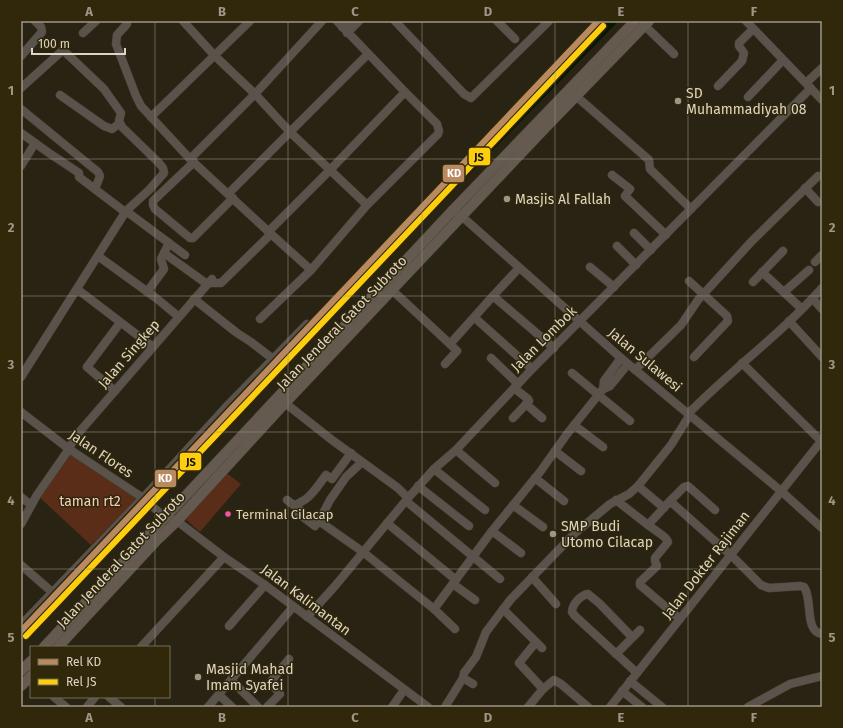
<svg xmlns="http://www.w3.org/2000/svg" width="843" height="728" font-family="'Fira Sans',sans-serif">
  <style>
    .green { fill: #592d18 }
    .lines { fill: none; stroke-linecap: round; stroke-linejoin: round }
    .river { stroke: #091802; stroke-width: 11 }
    .minor-casing { stroke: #443f31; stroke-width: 9 }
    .major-casing { stroke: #443f31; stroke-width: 11 }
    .minor { stroke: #5a534b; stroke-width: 8 }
    .major { stroke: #645a4f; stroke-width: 10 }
    .rail-1-casing { stroke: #31270b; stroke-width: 9 }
    .rail-2-casing { stroke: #31270b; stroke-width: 9 }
    .rail-1 { stroke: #b98a60; stroke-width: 6 }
    .rail-2 { stroke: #fcce0d; stroke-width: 6 }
    .grid { fill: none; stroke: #9d9787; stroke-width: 1; stroke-opacity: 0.55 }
    .poi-dot { fill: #9d9787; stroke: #31270b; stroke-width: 1.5 }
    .bus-dot { fill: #f653ac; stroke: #31270b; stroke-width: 1.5 }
    .labels { text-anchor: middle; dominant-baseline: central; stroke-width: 3; stroke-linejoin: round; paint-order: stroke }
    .bus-label { font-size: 13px; fill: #dbd5c5; stroke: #31270b; text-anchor: start }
    .poi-label { font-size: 14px; fill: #dbd5c5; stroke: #31270b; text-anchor: start }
    .street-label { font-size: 14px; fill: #dbd5c5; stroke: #31270b }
    .park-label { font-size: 14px; fill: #f5cfbe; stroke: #31270b }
    .line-badge { stroke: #31270b; stroke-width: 1.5 }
    .badge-label { font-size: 11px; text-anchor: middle; font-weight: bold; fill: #fff }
    .pale-badge-label { font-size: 11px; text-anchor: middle; font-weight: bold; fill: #111 }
    .neatline { fill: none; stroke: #9d9787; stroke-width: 1.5 }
    .grid-label { font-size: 13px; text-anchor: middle; font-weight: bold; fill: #9d9787 }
  </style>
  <rect width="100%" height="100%" fill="#292313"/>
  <!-- green -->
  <g class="green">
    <path d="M69,449l71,47 -49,49 -54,-50z"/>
    <path d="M225,472l16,12 -41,48 -17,-15z"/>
  </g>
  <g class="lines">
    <!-- river -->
    <path class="river" d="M151,497l151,-159 309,-317"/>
    <defs>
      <g id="minor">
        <path d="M395,21l69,73 7,4 78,-77"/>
        <path d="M497,21l18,18"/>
        <path d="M746,21l76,79"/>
        <path d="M127,24l-10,11 -1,9 20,52 5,10 49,53 81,75 40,36 56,-65 -77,-73 -35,-38 -41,-39 -31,-34"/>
        <path d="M645,26l29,28"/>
        <path d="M342,27l6,-6"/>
        <path d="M83,33l13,-12"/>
        <path d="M347,33l12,-12"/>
        <path d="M21,56l21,-24 -1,-5 -6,-6"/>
        <path d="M806,83l16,-15"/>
        <path d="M718,86l24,-25 2,-8 -5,-7v-3l14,-14"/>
        <path d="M21,88l42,-38 41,39 17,24 -2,8 3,6 37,36 4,5 1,5 -15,17 -23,21 -105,166"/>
        <path d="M60,95l44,31 8,3 8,-6"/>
        <path d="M576,96l73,64 1,9 41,40"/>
        <path d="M748,97l35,-37"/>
        <path d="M21,109l77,63 2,4 -5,13"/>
        <path d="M151,117l99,-96"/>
        <path d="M21,133l28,20 30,20v4l46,35"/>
        <path d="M190,159l65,-65 67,-73"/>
        <path d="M194,162l-41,39v4l2,4 35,29h3l40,-40"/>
        <path d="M21,166l14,-23"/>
        <path d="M612,175l18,14 -5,7 41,39"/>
        <path d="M805,188l13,14"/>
        <path d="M228,194l140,-140"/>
        <path d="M367,205l71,-71 1,-3 -2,-7 -32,-32"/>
        <path d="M126,211l59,44"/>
        <path d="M457,212l164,146 160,133 41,37"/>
        <path d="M268,232l62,-62 75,-78 -68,-71"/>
        <path d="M634,233l17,17"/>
        <path d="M617,246l19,19"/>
        <path d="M164,253l43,31"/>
        <path d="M98,256l58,42 23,19"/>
        <path d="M815,262l7,-7"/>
        <path d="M590,267l24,20"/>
        <path d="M762,272l40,37"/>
        <path d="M689,281l38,35 1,5 -34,36"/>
        <path d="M753,282l30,-31"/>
        <path d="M208,283h13l50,-49"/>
        <path d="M77,289l76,58"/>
        <path d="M392,290l58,54"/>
        <path d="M147,292l17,-23 -3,-10 8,-16"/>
        <path d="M784,292l25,-22"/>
        <path d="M493,296l26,-28"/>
        <path d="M194,299l43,34 14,9 22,17"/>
        <path d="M813,299l9,10"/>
        <path d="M475,318l57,51"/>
        <path d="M260,319l51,-49"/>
        <path d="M789,321l33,36"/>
        <path d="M491,358l27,26"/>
        <path d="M621,358l-17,23 -1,8 7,-3 18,-22"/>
        <path d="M742,363l79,78"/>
        <path d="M445,364l12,-13 -7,-7 43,-48 61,52"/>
        <path d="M635,370l46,-45 17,-25 53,-58 67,-66"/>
        <path d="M572,373l58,48"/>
        <path d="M115,391l-28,-24 33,-44"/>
        <path d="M285,403l47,37 66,48 10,10"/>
        <path d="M526,404l16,14"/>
        <path d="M21,412l48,37 74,49 17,15 17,8 47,36 41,28 163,122"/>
        <path d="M688,414c43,-44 93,-80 134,-126"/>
        <path d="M513,418l16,-17 -1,-2 -14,-11"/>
        <path d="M574,425l29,22"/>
        <path d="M456,450l39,33"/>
        <path d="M555,451l26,20"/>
        <path d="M362,462l-16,15 -16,23 -11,21 44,31 71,57 21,20"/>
        <path d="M434,469l51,41"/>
        <path d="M535,478l29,23"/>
        <path d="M418,486l51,40"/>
        <path d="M638,486l26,22"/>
        <path d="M21,497l10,8"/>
        <path d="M287,500l8,6c4,-4 7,-4 11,-7 8,-6 14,-16 20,-24l6,4 19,-26"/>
        <path d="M616,500l32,25 22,-24 65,58 26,26 8,3 31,-2 4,1c9,12 0,45 18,47"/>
        <path d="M406,501l94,78"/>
        <path d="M670,501l14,-14 4,-1 27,24"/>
        <path d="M513,505l30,22"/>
        <path d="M295,506l6,5 -2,3 16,12 4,-5"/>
        <path d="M387,523l69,57"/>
        <path d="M21,524l16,-29 32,-46 6,-12 137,-158"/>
        <path d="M648,525c5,4 19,12 20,17l-13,16v3l2,5 -17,16v3l40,34"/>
        <path d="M492,531l29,22"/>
        <path d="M21,565l31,27"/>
        <path d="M532,577l24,27"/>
        <path d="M453,584l22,16"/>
        <path d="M434,609l58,-78 48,-59 27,-38 36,-45"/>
        <path d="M503,609l39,39"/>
        <path d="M307,617l28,-31 73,-88 26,-29 22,-19 76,-81 279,-281"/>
        <path d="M21,625l122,-127 84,-92 80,-82"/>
        <path d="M229,626l36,-41"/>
        <path d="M632,637l-33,-34 -11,-9c-7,1 -16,10 -16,18l3,4 62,57"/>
        <path d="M536,642l-17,21 24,26"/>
        <path d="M141,647l83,-90"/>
        <path d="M616,654l24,-24"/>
        <path d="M463,678l10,6"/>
        <path d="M231,680l27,27"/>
        <path d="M630,681l32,26"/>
        <path d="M622,691l20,16"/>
        <path d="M219,695l13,12"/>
        <path d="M54,697l12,10"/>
        <path d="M109,697l12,10"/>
        <path d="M87,707l8,-10"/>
        <path d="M208,707l85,-100"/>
        <path d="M267,707l13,-13 -8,-10v-4l17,-21"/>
        <path d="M392,707l12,-17"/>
        <path d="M445,707l18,-29 1,-5 12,-16 10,-25 25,-33 63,-65 36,-30 19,-10 9,-8 33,-41 18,-29"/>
        <path d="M528,707l15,-18 11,-9 7,4 27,23"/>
        <path d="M610,707l212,-267"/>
        <path d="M748,707l42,-23 32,-8"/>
      </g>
      <g id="major">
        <path d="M44,647l410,-438 181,-188"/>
        <path d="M58,647l99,-107 20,-19 108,-118 262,-277 102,-105"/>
        <path d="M21,671l10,-10"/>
        <path d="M21,686l10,-10"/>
      </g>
    </defs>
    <!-- minor casing -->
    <use href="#minor" class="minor-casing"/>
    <!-- major casing -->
    <use href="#major" class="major-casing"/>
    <!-- minor -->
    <use href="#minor" class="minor"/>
    <!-- major -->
    <use href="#major" class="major"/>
    <defs>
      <path id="rail-1" d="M21,631l577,-610"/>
      <path id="rail-2" d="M26,636l577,-610"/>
    </defs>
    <!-- rail-1 casing -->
    <use href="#rail-1" class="rail-1-casing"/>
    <!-- rail-2 casing -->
    <use href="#rail-2" class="rail-2-casing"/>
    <!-- rail-1 -->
    <use href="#rail-1" class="rail-1"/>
    <!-- rail-2 -->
    <use href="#rail-2" class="rail-2"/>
  </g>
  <!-- grid -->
  <path class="grid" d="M155,21v626M288,21v686M422,21v686M555,21v686M688,21v686M21,159h801M21,296h801M21,432h801M21,569h801M155,697v10"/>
  <!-- markers -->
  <g class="poi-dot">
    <circle cx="678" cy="101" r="4"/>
    <circle cx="507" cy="199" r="4"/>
    <circle cx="553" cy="534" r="4"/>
    <circle cx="198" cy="677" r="4"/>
  </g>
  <circle class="bus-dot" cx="228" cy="514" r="3.5"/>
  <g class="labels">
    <!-- bus labels -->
    <g class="bus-label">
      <text x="236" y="514">Terminal Cilacap</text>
    </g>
    <!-- poi labels -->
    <g class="poi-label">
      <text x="686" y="93">SD<tspan x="686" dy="16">Muhammadiyah 08</tspan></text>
      <text x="515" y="199">Masjis Al Fallah</text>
      <text x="561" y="526">SMP Budi<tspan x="561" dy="16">Utomo Cilacap</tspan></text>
      <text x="206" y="669">Masjid Mahad<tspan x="206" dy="16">Imam Syafei</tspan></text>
    </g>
    <!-- street labels -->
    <g class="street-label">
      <text transform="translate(342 323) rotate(-46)">Jalan Jenderal Gatot Subroto</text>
      <text transform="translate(544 339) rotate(-45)">Jalan Lombok</text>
      <text transform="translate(129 354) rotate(-49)">Jalan Singkep</text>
      <text transform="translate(645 360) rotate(40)">Jalan Sulawesi</text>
      <text transform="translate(101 454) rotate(34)">Jalan Flores</text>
      <text transform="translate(121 560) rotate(-47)">Jalan Jenderal Gatot Subroto</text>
      <text transform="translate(706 565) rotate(-52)">Jalan Dokter Rajiman</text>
      <text transform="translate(306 600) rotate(37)">Jalan Kalimantan</text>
    </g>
    <!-- park labels -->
    <g class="park-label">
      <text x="90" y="501">taman rt2</text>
    </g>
  </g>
  <g class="line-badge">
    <rect x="468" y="147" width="23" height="19" rx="4" fill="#fcce0d"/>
    <rect x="442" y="164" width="23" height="19" rx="4" fill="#b98a60"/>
    <rect x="179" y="452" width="23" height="19" rx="4" fill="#fcce0d"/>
    <rect x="154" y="469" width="23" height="19" rx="4" fill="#b98a60"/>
  </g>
  <g class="badge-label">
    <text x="454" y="177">KD</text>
    <text x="165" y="482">KD</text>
  </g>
  <g class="pale-badge-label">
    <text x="479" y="161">JS</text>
    <text x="191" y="466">JS</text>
  </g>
  <!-- border -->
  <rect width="843" height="728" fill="none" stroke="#31270b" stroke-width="44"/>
  <!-- legend -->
  <rect x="30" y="646" width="140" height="52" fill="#31270b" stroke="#756d55"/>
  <rect x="38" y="659" width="20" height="6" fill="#b98a60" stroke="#756d55"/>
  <text x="66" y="666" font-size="12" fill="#dbd5c5">Rel KD</text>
  <rect x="38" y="679" width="20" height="6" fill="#fcce0d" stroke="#756d55"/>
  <text x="66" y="686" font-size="12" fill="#dbd5c5">Rel JS</text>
  <!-- scale -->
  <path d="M32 48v6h93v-6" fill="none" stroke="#dbd5c5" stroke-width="2"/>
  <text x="38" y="48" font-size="12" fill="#dbd5c5" stroke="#31270b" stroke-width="3" paint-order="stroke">100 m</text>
  <rect x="22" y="22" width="799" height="684" class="neatline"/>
  <g class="grid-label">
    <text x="89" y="16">A</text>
    <text x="222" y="16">B</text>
    <text x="355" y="16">C</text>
    <text x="488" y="16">D</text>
    <text x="621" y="16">E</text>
    <text x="754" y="16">F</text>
    <text x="11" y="95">1</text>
    <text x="832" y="95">1</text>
    <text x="11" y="232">2</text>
    <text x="832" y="232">2</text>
    <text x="11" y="369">3</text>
    <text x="832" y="369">3</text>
    <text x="11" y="505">4</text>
    <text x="832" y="505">4</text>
    <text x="11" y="642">5</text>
    <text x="832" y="642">5</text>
    <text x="89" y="722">A</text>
    <text x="222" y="722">B</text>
    <text x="355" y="722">C</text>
    <text x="488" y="722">D</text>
    <text x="621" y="722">E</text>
    <text x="754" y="722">F</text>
  </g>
</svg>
